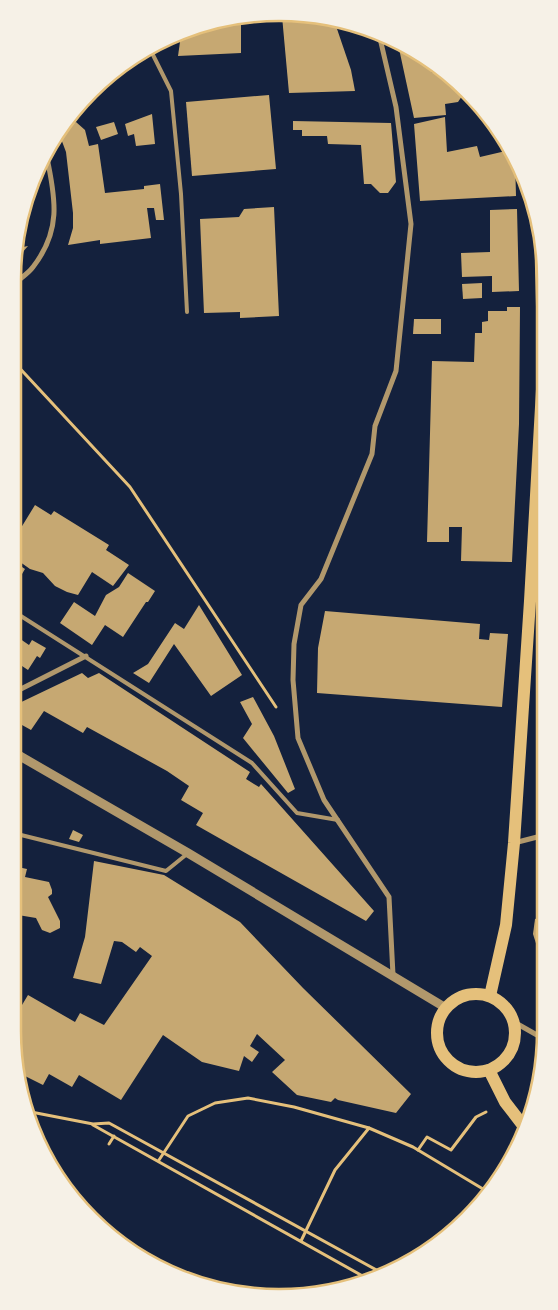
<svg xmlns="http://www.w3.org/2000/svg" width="558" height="1310" font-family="Manrope,sans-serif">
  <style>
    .building { fill: #c6a872 }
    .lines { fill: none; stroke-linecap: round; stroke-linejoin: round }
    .path { stroke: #e5c07b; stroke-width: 3 }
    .service { stroke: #b1986c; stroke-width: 4 }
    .minor { stroke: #b1986c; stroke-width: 5 }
    .tertiary { stroke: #b1986c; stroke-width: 9 }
    .primary { stroke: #e5c07b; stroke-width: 12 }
    .rim { fill: none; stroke: #e5c07b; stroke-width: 2.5 }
  </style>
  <rect width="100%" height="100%" fill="#14213d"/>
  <!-- building -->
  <g class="building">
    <path d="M282,16l53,7 16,47 4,21 -66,2z"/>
    <path d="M241,19v34l-63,3 3,-21z"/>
    <path d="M398,44l32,18 2,11 13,-1 15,15 2,9 -4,6 -13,2 1,11 -32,3z"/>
    <path d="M269,95l7,74 -84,7 -6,-74z"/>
    <path d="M152,114l3,30 -19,2 -2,-12 -6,2 -3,-12z"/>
    <path d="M445,117l2,35 30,-6 3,11 30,-7 5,9 1,37 -96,5 -6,-77z"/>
    <path d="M293,121l98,2 5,59 -8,11h-8l-9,-9h-7l-3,-39 -33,-1 -1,-8h-25v-6h-9z"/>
    <path d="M76,122l9,8 4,16 9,-2 7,49 39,-4v-3l16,-2 4,36h-8l-2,-12h-7l4,30 -51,6v-4l-32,5 5,-17v-15l-7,-61 -6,-16 6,-10z"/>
    <path d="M114,122l4,12 -17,6 -5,-13z"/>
    <path d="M274,207l5,109 -39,2v-6l-36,1 -4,-94 39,-2 5,-8z"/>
    <path d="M517,209l2,82 -27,1v-16l-30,1 -1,-24 29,-1v-42z"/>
    <path d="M28,246l-13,15 3,-13z"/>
    <path d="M482,283v15l-19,1 -1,-15z"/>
    <path d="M507,307h13l-1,117 -7,138 -51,-1 1,-34h-13v15h-22l5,-181 42,1 1,-29h7v-11l6,-1v-10h19z"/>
    <path d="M414,319h27v15h-28z"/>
    <path d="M35,505l16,10 3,-4 55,34 -3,5 23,15 -16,21 -21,-14 -14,23 -11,-3 -12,-6 -12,-13 -13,-4 -17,-12v-23l3,2z"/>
    <path d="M13,561l12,8 -12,20z"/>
    <path d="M128,573l27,18 -7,11h-2l-23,35 -18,-12 -13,20 -32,-22 14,-21 21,14 11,-21 13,-8z"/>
    <path d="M199,605l43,70 -31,21 -37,-52 -25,39 -16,-10 15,-9 27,-41 9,6z"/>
    <path d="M325,611l155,13 -1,15 10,1 1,-7 18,1 -6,73 -185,-14 1,-45z"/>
    <path d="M13,634l16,11 3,-5 14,8 -6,10 -3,-2 -9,14 -12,-8 -3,7z"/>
    <path d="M82,673l6,5 11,-5 151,99 -4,7 13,8 2,-3 113,127 -8,10 -170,-96 7,-12 -22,-13 8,-14 -22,-15 -80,-44 -4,6 -39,-22 -13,19 -18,-10v-14z"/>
    <path d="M253,697l21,39 21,53 -7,4 -45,-55 9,-14 -12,-22z"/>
    <path d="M73,830l10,5 -4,7 -10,-3z"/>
    <path d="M94,861l70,14 76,47 63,66 108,106 -15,19 -58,-13 -3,-2 -4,4 -34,-7 -25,-23 13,-12 -28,-26 -7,12 9,6 -7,10 -8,-6 -5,15 -37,-9 -39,-27 -42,65 -42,-25 -7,12 -23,-13 -6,11 -24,-12 -6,-42v-31l9,5 6,-10 47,27 5,-9 24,12 48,-69 -12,-9 -4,5 -14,-10 -8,-1 -13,43 -28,-6 12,-41z"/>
    <path d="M13,866l14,3 -2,8 24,5 3,8v4l-4,3 12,24v7l-10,5 -8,-3 -6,-12 -18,-3 -2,7 -3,-1z"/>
    <path d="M545,916v38l-5,2 -7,-22 2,-15z"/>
  </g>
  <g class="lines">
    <!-- path -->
    <g class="path">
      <path d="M13,361l117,126 146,220"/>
      <path d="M26,1111l67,13 16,-1 273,150"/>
      <path d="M93,1125l275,154"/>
      <path d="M109,1144l5,-8"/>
      <path d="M418,1150l9,-13 24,13 25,-33 10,-5"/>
      <path d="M159,1160l29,-44 27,-13 33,-5 46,9 75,21 44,19 75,45"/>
      <path d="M301,1241l34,-71 34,-42"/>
    </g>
    <!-- service -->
    <g class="service">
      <path d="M150,49l21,42 10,103 6,118"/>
      <path d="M13,611l239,152 45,50 41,7"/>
      <path d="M13,833l153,38 21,-17"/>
    </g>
    <!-- minor -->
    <g class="minor">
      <path d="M379,34l17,73 15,117 -15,147 -21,55 -3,28 -51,125 -20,26 -7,39 -1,36 5,58 26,62 65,97 4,78"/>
      <path d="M13,285c6,-6 15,-11 20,-18 28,-36 23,-67 14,-109"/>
      <path d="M13,693l73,-37"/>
      <path d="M514,843l31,-8"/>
      <path d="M514,1022l30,17"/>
    </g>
    <!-- tertiary -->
    <path class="tertiary" d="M13,752l175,101 258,155"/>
    <!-- primary -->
    <g class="primary">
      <path d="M540,231l3,113"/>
      <circle cx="476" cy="1033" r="39"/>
      <path d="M490,996l16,-71 8,-82 16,-242 14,-247"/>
      <path d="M489,1070l16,32 20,26"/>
    </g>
  </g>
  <!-- crop -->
  <path d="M0 0H558V1310H0ZM279 21H279A258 258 0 0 1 537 279V1031A258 258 0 0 1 279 1289H279A258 258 0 0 1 21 1031V279A258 258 0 0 1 279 21Z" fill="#f6f1e7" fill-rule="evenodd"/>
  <path class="rim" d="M279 21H279A258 258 0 0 1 537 279V1031A258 258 0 0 1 279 1289H279A258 258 0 0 1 21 1031V279A258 258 0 0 1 279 21Z"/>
</svg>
